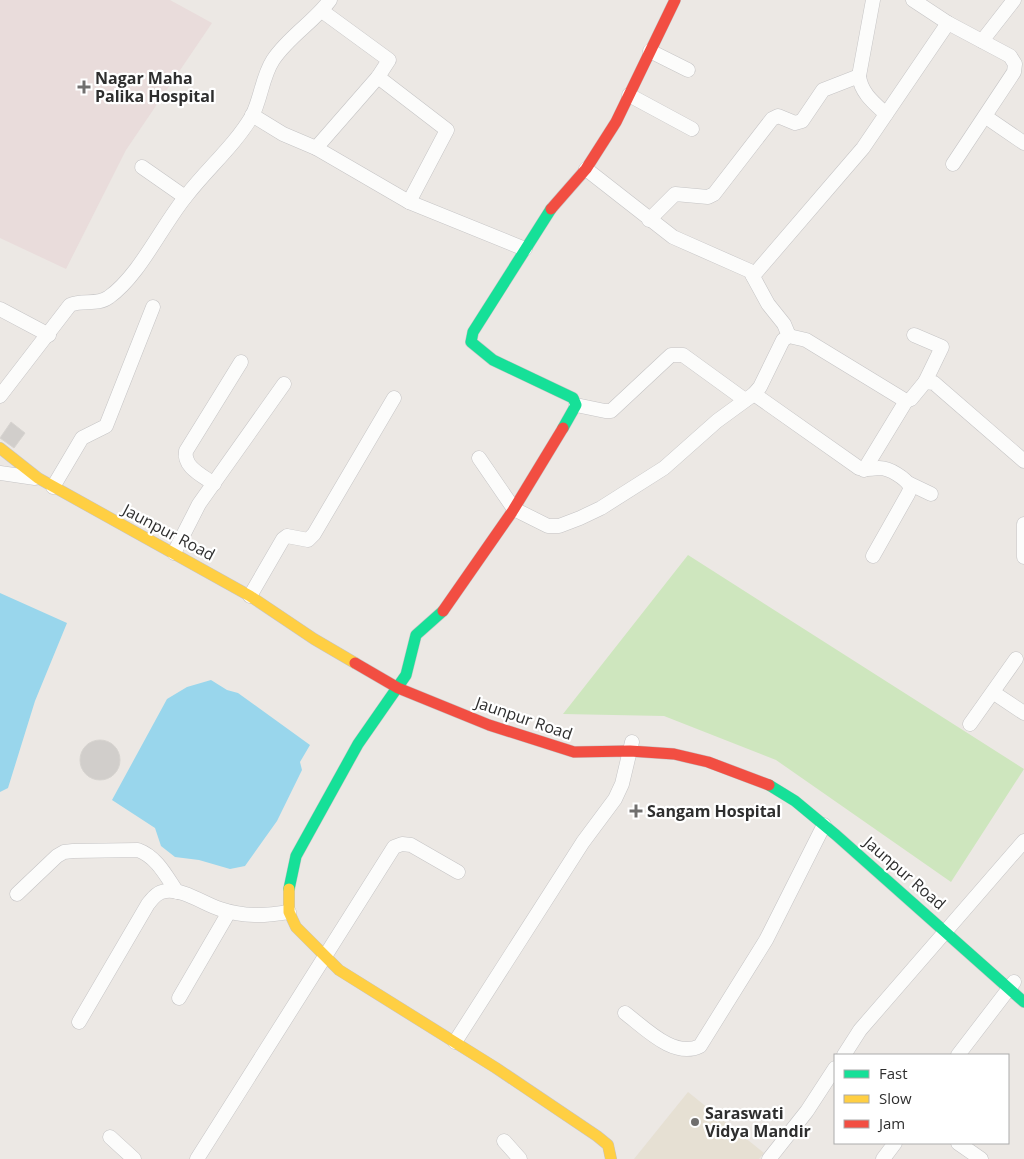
<svg xmlns="http://www.w3.org/2000/svg" width="1024" height="1159" font-family="'Open Sans',sans-serif">
  <style>
    .education { fill: #e6e0d3 }
    .medical { fill: #e9dcdb }
    .green { fill: #cee6be }
    .water { fill: #99d6ec }
    .building { fill: #d1cecb; stroke: #d7d4d0 }
    .lines { fill: none; stroke-linecap: round; stroke-linejoin: round }
    .street-casing { stroke: #c5c4c5; stroke-width: 15 }
    .fast-casing { stroke: #c5c4c5; stroke-width: 12 }
    .slow-casing { stroke: #c5c4c5; stroke-width: 12 }
    .jam-casing { stroke: #c5c4c5; stroke-width: 12 }
    .street { stroke: #fcfcfb; stroke-width: 14 }
    .fast { stroke: #16e098; stroke-width: 11 }
    .slow { stroke: #ffcf43; stroke-width: 11 }
    .jam { stroke: #f24e42; stroke-width: 11 }
    .poi-dot { fill: #706f6e; stroke: #fff; stroke-width: 2 }
    .labels { text-anchor: middle; dominant-baseline: central; stroke-width: 4.5; stroke-linejoin: round; paint-order: stroke }
    .poi-label { font-size: 16px; font-weight: bold; fill: #2e2e2e; stroke: #fff; text-anchor: start }
    .street-label { font-size: 16px; fill: #2e2e2e; stroke: #fff }
  </style>
  <rect width="100%" height="100%" fill="#ece8e4"/>
  <!-- education -->
  <path class="education" d="M688,1092l76,61 -5,6h-125z"/>
  <!-- medical -->
  <path class="medical" d="M0,0h170l42,23 -86,127 -60,119 -66,-31z"/>
  <!-- green -->
  <path class="green" d="M688,555l336,214 -73,113 -175,-122 -112,-44 -101,-2z"/>
  <!-- water -->
  <g class="water">
    <path d="M0,593l67,30 -32,78 -27,87 -8,4z"/>
    <path d="M211,680l16,10 11,3 72,52 -10,17 2,8 -25,51 -32,45 -15,3 -31,-9 -24,-3 -14,-11 -6,-18 -43,-28 55,-101 20,-12z"/>
  </g>
  <!-- building -->
  <g class="building">
    <path d="M11,422l14,11 -11,15 -14,-10z"/>
    <circle cx="100" cy="760" r="20"/>
  </g>
  <g class="lines">
    <defs>
      <g id="street">
        <path d="M873,0l-14,76c2,17 15,27 27,38"/>
        <path d="M913,0l35,23 62,33 5,8 -1,8 -61,92"/>
        <path d="M982,41l32,-41"/>
        <path d="M650,51l38,19"/>
        <path d="M378,77l69,53 -38,72 116,47"/>
        <path d="M629,95l63,34"/>
        <path d="M252,115l31,19 33,14 93,54"/>
        <path d="M986,117l38,26"/>
        <path d="M316,148l62,-71 11,-17 -67,-49"/>
        <path d="M142,167l43,30"/>
        <path d="M586,169l87,68 77,34 18,33 16,20 5,12"/>
        <path d="M649,220l26,-26 33,3 6,-3 58,-75 6,-3 17,7 7,-2 21,-31 36,-14"/>
        <path d="M753,276l110,-128 85,-125"/>
        <path d="M0,309l49,26"/>
        <path d="M914,335l28,12 -17,35"/>
        <path d="M754,394l105,74c7,2 12,1 20,0 11,0 26,10 32,19l-3,7 -35,62"/>
        <path d="M0,396l70,-91c13,-6 27,1 39,-8 31,-22 53,-72 78,-102 20,-26 48,-50 65,-79 9,-17 10,-39 21,-56 16,-24 41,-38 57,-60"/>
        <path d="M576,405l29,6h6l60,-56h12l62,45"/>
        <path d="M479,458l35,51 34,17h11l21,-8 21,-10 63,-40 53,-47 37,-27 6,-7 23,-47 6,-4 17,4 100,61 5,-2 14,-17 9,1 90,78"/>
        <path d="M864,470l42,-69"/>
        <path d="M0,473l35,5"/>
        <path d="M908,483l23,11"/>
        <path d="M214,484c-12,-9 -31,-17 -28,-33l55,-89"/>
        <path d="M53,487l29,-49 24,-12 47,-119"/>
        <path d="M1024,524v33"/>
        <path d="M174,553l25,-49 85,-120"/>
        <path d="M250,596l33,-57 4,-3 21,4 6,-6 80,-136"/>
        <path d="M994,693l30,20"/>
        <path d="M970,724l46,-65"/>
        <path d="M17,894l40,-38 7,-4 9,-1 65,-1c19,7 28,26 39,42"/>
        <path d="M179,998l50,-86"/>
        <path d="M625,1013c20,15 49,46 75,33l66,-106 58,-115"/>
        <path d="M79,1022l69,-118c5,-6 9,-12 18,-13 18,-2 38,13 54,18 24,8 45,7 69,3"/>
        <path d="M455,1042l128,-200 32,-43 7,-15 10,-42"/>
        <path d="M844,1055l16,-25 164,-189"/>
        <path d="M958,1055l56,-73"/>
        <path d="M110,1137l24,22"/>
        <path d="M504,1141l16,18"/>
        <path d="M958,1143l23,16"/>
        <path d="M197,1159l197,-312 8,-3 9,1 47,27"/>
        <path d="M769,1159l38,-48 28,-43"/>
        <path d="M883,1159l12,-16"/>
      </g>
      <g id="fast">
        <path d="M551,209l-78,123 -2,10 22,18 80,38 3,7 -13,23"/>
        <path d="M769,785l26,16 41,34 188,167"/>
        <path d="M289,889l7,-33 62,-112 48,-69 10,-40 27,-24"/>
      </g>
      <g id="slow">
        <path d="M0,448l38,30 212,118 64,43 41,24"/>
        <path d="M289,889v23l7,15 43,43 157,98 101,68 11,9 3,14"/>
      </g>
      <g id="jam">
        <path d="M551,209l35,-40 30,-47 59,-122"/>
        <path d="M443,611l69,-99 51,-84"/>
        <path d="M355,663l43,25 91,37 85,27 56,-1 44,3 34,8 61,23"/>
      </g>
    </defs>
    <!-- street casing -->
    <use href="#street" class="street-casing"/>
    <!-- fast casing -->
    <use href="#fast" class="fast-casing"/>
    <!-- slow casing -->
    <use href="#slow" class="slow-casing"/>
    <!-- jam casing -->
    <use href="#jam" class="jam-casing"/>
    <!-- street -->
    <use href="#street" class="street"/>
    <!-- fast -->
    <use href="#fast" class="fast"/>
    <!-- slow -->
    <use href="#slow" class="slow"/>
    <!-- jam -->
    <use href="#jam" class="jam"/>
  </g>
  <!-- markers -->
  <g class="poi-dot">
    <path d="M81.5 79.5h5v5h5v5h-5v5h-5v-5h-5v-5h5z"/>
    <path d="M633.5 803.5h5v5h5v5h-5v5h-5v-5h-5v-5h5z"/>
    <circle cx="695" cy="1122" r="5"/>
  </g>
  <g class="labels">
    <!-- poi labels -->
    <g class="poi-label">
      <text x="95" y="78">Nagar Maha<tspan x="95" dy="18">Palika Hospital</tspan></text>
      <text x="647" y="811">Sangam Hospital</text>
      <text x="705" y="1113">Saraswati<tspan x="705" dy="18">Vidya Mandir</tspan></text>
    </g>
    <!-- street labels -->
    <g class="street-label">
      <text transform="translate(169 532) rotate(28)">Jaunpur Road</text>
      <text transform="translate(524 718) rotate(19)">Jaunpur Road</text>
      <text transform="translate(905 873) rotate(41)">Jaunpur Road</text>
    </g>
  </g>
  <!-- legend -->
  <rect x="834" y="1054" width="175" height="90" fill="#ffffff" stroke="#ababab"/>
  <rect x="844" y="1070" width="25" height="8" fill="#16e098" stroke="#ababab"/>
  <text x="879" y="1079" font-size="15" fill="#2e2e2e">Fast</text>
  <rect x="844" y="1095" width="25" height="8" fill="#ffcf43" stroke="#ababab"/>
  <text x="879" y="1104" font-size="15" fill="#2e2e2e">Slow</text>
  <rect x="844" y="1120" width="25" height="8" fill="#f24e42" stroke="#ababab"/>
  <text x="879" y="1129" font-size="15" fill="#2e2e2e">Jam</text>
</svg>
